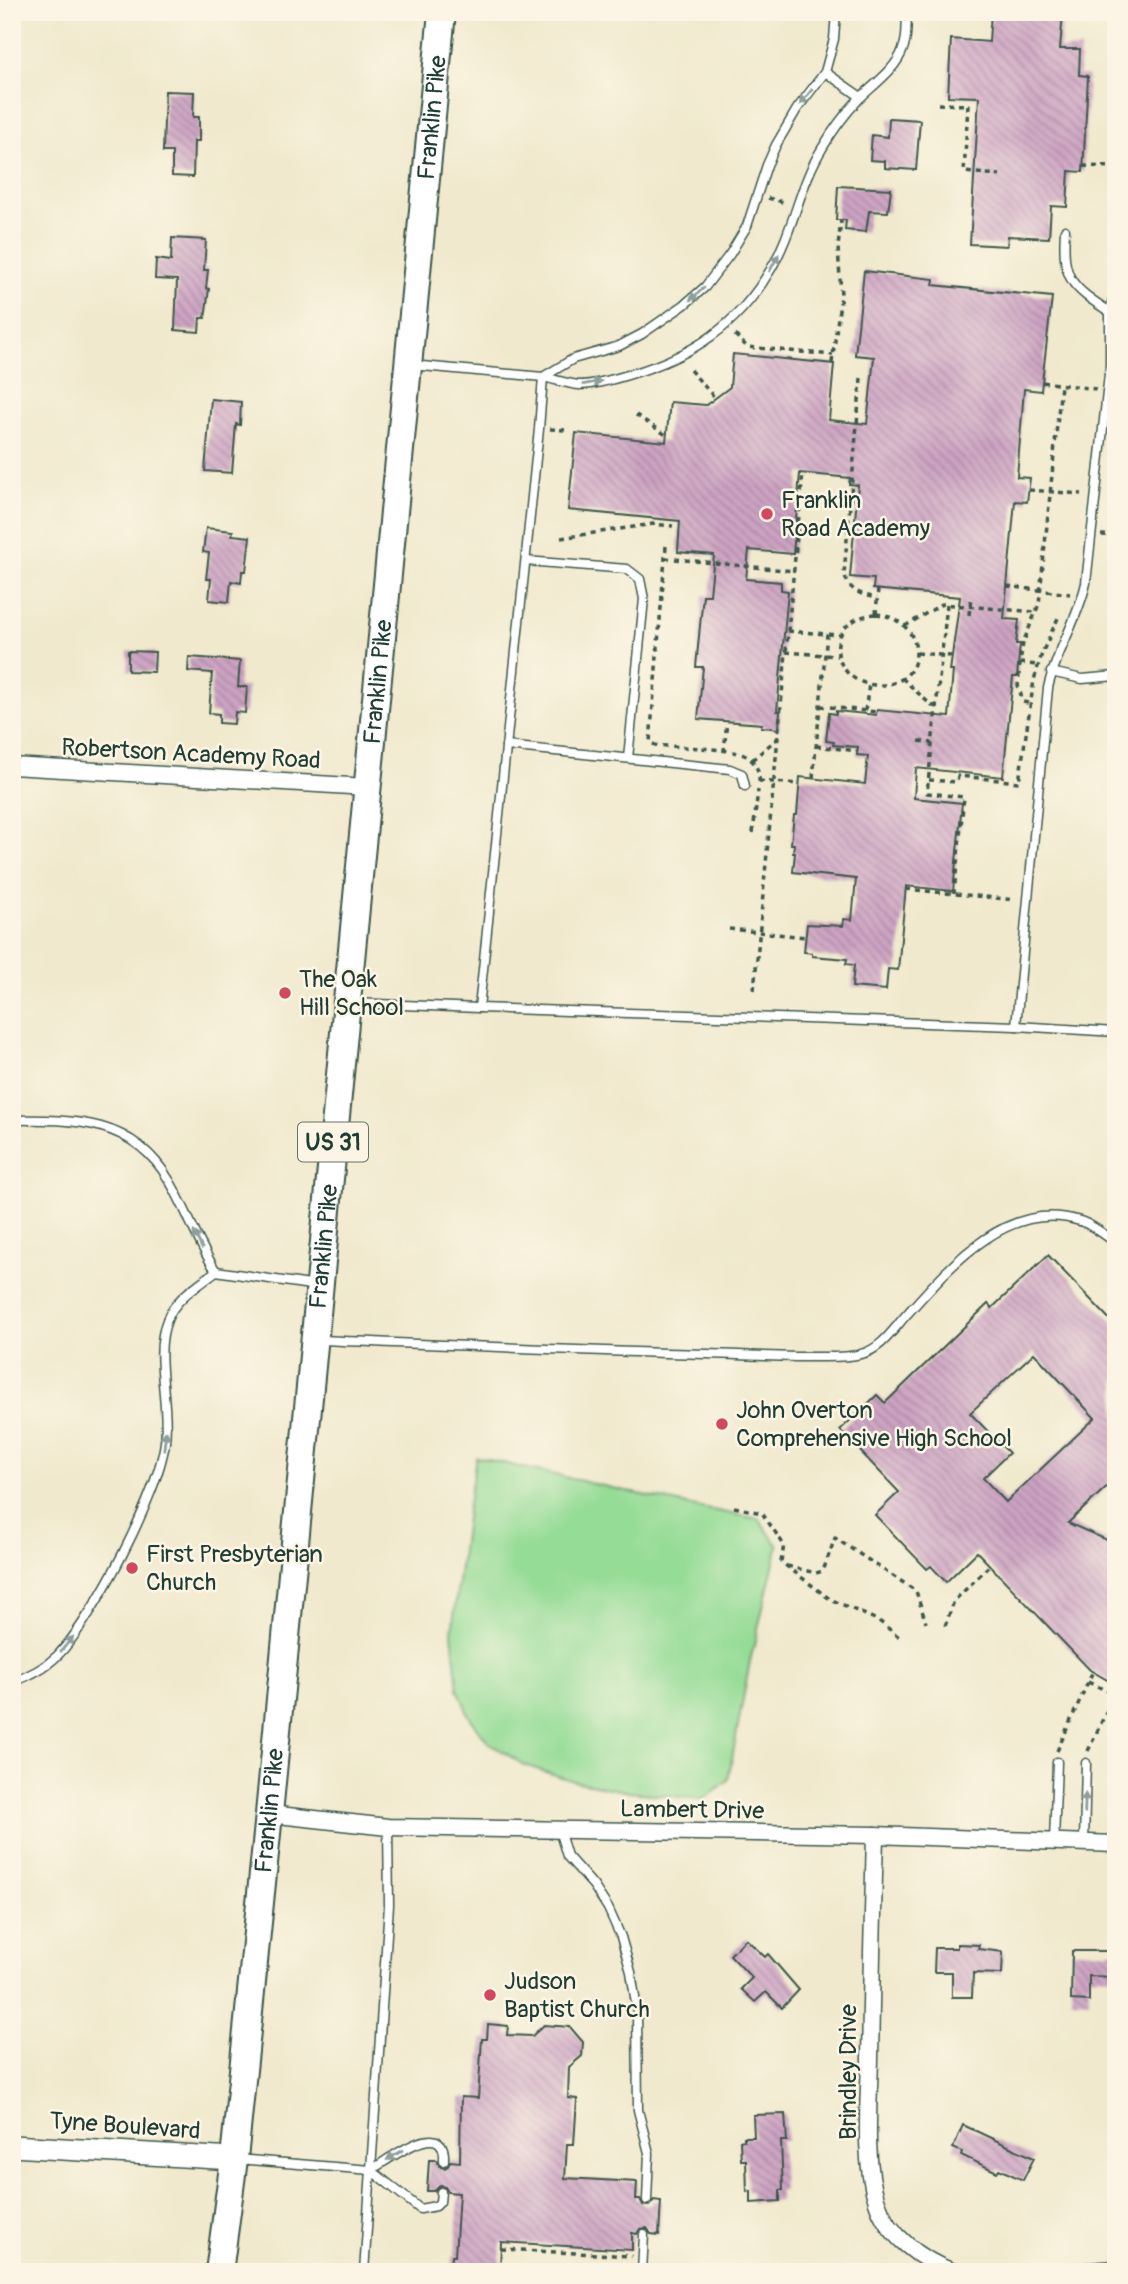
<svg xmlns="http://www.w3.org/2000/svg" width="1128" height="2284" font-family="Pangolin,sans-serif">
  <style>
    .garden { fill: #95dc96; stroke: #5a8c65; stroke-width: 2 }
    .building { fill: url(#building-back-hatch); fill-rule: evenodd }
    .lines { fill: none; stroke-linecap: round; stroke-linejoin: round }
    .service-casing { stroke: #3e574b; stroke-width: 11 }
    .minor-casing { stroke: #3e574b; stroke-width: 19 }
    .tertiary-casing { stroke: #3e574b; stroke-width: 24 }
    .primary-casing { stroke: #3e574b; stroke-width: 30 }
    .path { stroke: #3e574b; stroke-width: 3.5; stroke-dasharray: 5 5; stroke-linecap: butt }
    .service { stroke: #fff; stroke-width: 8 }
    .minor { stroke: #fff; stroke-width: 16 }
    .tertiary { stroke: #fff; stroke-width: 21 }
    .primary { stroke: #fff; stroke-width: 26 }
    .oneway { fill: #8f9e9a }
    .poi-dot { fill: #d1495b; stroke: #fcf5e5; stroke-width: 2.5 }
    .labels { text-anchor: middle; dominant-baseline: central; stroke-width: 5; stroke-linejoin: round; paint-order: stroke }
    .shield { fill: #fcf5e5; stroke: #617469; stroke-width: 2 }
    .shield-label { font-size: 23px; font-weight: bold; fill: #1f3d34 }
    .street-label { font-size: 24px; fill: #1f3d34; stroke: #fcf5e5 }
    .poi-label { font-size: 24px; fill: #1f3d34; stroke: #fcf5e5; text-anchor: start }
  </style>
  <defs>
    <pattern id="building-back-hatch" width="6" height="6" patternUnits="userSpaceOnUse" patternTransform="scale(1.75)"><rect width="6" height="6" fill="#cda3c3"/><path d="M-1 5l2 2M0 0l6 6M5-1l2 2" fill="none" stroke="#a6869f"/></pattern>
  </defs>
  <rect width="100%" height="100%" fill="#fcf5e5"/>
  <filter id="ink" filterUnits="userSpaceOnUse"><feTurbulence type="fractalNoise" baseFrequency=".0143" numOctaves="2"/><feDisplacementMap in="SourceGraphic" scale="14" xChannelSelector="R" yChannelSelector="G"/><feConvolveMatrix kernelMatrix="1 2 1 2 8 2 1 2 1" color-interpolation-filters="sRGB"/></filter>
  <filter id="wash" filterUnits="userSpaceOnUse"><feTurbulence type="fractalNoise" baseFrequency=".00686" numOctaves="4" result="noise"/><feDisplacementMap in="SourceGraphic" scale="28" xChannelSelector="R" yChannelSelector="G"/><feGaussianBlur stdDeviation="1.57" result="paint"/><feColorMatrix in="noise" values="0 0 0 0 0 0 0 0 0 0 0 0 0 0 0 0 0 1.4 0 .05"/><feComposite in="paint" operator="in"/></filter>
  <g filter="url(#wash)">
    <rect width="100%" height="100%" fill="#f0e9cd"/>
    <!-- garden -->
    <path class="garden" d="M476,1457l220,50 63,12 19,27 -28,115 -22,119 -24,19 -75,-7 -55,-11 -50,-16 -36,-23 -19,-26 -11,-27 -6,-57 15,-122z"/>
    <g id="blocks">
      <!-- building -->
      <g class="building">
        <path d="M991,12h72l-3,37h20l-1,26 9,1 -5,96 -14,-1 -2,36 -16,-1 -2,32 -41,-2 -1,10 -37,-2 9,-147 -31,-1 3,-57 38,3z"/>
        <path d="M165,91l29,1 -1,25h6v24h-5l-1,36 -21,-1v-24h-9z"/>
        <path d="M889,118l31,2 -4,50 -31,-2v-7l-15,-1 2,-25 16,2z"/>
        <path d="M838,186l53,3 -3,23 -19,-1 -3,21 -21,-2 1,-10h-10z"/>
        <path d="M172,238l34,2 -2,30h4l-2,18 3,1 -4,29h-5l-1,14 -24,-2 2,-50 -22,-1 1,-20 15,2z"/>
        <path d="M864,271l70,8 -1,6 119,12 -11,94 -17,-2 -7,88 13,1 -3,24 -12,-1 -11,118 15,1 -3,24h4l-3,33h-4l-10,100 -87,-9 -2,30 48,5 -9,88 -47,-5 -8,84 -10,-1 -2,21 -34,-3 2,-22 -8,-1 1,-5 -35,-3v-3l-8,-1 3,-28 36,2 1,-7 8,1 4,-41 -63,-7 2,-19h-2l1,-9h-3l3,-29h3l3,-38 65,7 3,-28 -11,-1 1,-8 -25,-2 1,-3 -8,-1 3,-28 7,1v-3l40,4 1,-5 72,7 4,-46h-3l10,-74 -87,-8 1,-10 -24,-2 8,-92 -9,-1 1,-6 -50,-5 -7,81 -44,-4 -3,29 35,3v8l7,1 -11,120h3l-1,18 -18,-2 1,-3 -64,-5 5,-52h-7l7,-72h7l4,-40 -36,-3 2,-31 -112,-11 8,-77 90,9 4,-40 36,3 24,-18 3,-33 101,10 -5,56 38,4 7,-67 -19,-2z"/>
        <path d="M211,399l30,3 -1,23 -4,-1 -4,49 -27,-2z"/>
        <path d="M206,528l27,3 -1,4 18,2 -4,34h-4l-1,12 -10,-2 -2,21 -20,-2 2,-21h-5l3,-26 -6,-1z"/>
        <path d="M128,651l27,1 -1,20 -26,-1z"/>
        <path d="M189,657l51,4 -2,26h9l-2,26 -10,-1 -1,12 -15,-1v-9l-10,-1 3,-40 -24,-2z"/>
        <path d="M1048,1255l68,71v152l-48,45 48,21v141l-26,-15 -113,-118 -31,30 -15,-16 -4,3 -52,-54 24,-23 -59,-62 37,-35 8,8 103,-99 4,4zM1034,1353l61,65 -89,84 -23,-24 26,-25 -39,-40z"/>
        <path d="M746,1939l19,18 3,-3 31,36 -17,18 -16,-16 -11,10 -14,-13 11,-11 -22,-23z"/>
        <path d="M957,1944l22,1 -1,4 25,3 -1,22 -29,-1 -1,24h-20v-25h-18l1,-24h22z"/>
        <path d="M1072,1951h44v26l-27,-1v25l-18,-1z"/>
        <path d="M488,2024l20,2 -1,9 25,1 12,-11 26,2 13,15 -1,14 -13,11 -1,31 9,1 -3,45h-7l-2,34 72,4 -1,17h4l3,6 6,1 5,-6 7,1 -2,34 -8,-1 -4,-6 -7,1 -3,5 -5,-1v17l-131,-8 -1,30h-49l1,-16h3l4,-63 -11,-1 -3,-5 -4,-2 -7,6h-7l2,-31h8l2,5 5,3 4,-2 2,-5 10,1 1,-65 17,1 4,-59h5z"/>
        <path d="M785,2114l2,27h-6l2,49h-3v11l-29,2v-12l-4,1 -1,-32h-5l-1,-19 4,-1v-3h10l-1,-22z"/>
        <path d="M963,2125l71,33 -11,22 -24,-11 -2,3 -36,-17 1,-3 -9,-4z"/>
      </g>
    </g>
  </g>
  <g filter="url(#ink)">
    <use href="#blocks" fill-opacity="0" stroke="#3e574b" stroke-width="2"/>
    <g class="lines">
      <defs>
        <g id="service">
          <path d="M836,12l-2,27 -9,33 -28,37 -21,36 -9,20 -20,61 -17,28 -25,33 -21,18 -42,29 -23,12 -46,13 -30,18c11,2 24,7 36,8 16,0 36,-6 52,-11 61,-18 107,-48 140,-105 23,-39 28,-84 52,-122 10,-17 21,-32 35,-47 15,-15 38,-30 45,-51 5,-11 3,-25 4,-37"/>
          <path d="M825,72l36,25"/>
          <path d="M1065,230c-3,49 5,56 45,82"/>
          <path d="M526,561l101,8 13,10 4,20 -16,159"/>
          <path d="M1051,672l31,7 34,-3"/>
          <path d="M506,746l224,23 12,5 3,12"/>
          <path d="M352,1003l127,5 60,-579 4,-52 -132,-12"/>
          <path d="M479,1008l537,18 32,-338c8,-37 30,-68 38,-105l24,-218v-53l6,-26"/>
          <path d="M1016,1026l100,6"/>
          <path d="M12,1120c63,-1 121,-1 157,60 18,30 28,62 47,91 -18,14 -41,27 -49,49 -14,35 3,83 -2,122 -6,51 -71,176 -107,213 -13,13 -29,21 -46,27"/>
          <path d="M216,1271l101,15"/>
          <path d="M320,1340c129,5 258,11 387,14 36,1 71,3 106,3 16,0 33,1 48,-3 21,-5 33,-26 47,-41 42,-47 100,-115 172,-92 13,4 25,14 36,22"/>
          <path d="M559,1830l8,26 26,29 15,23 13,29 10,35 6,38 1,100 11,43 -2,47"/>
          <path d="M1054,1842l3,-80"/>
          <path d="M1084,1843l2,-80"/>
          <path d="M237,2159l134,11"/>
          <path d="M441,2192l-1,10 -4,4 -16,3 -49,-39c16,-9 76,-57 73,-9"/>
          <path d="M364,2272l25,-367 -1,-78"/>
          <path d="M642,2272l2,-38"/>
        </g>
        <g id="minor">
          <path d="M12,766l355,21"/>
          <path d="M269,1814l119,13 487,8 241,9"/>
          <path d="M875,1835c-2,75 -4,149 -5,224 -1,44 -7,101 7,143 11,34 44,58 76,70"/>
          <path d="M1078,2272l38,-3"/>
        </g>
        <path id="tertiary" d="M12,2146l222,13"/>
        <g id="primary">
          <path id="s1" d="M219,2272l15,-113 35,-345 173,-1802"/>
        </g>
      </defs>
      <!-- service casing -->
      <use href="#service" class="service-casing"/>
      <!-- minor casing -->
      <use href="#minor" class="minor-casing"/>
      <!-- tertiary casing -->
      <use href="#tertiary" class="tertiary-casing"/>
      <!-- primary casing -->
      <use href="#primary" class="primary-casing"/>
      <!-- path -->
      <g class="path">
        <path d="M938,104l30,1 -4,67 36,3"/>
        <path d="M1083,166l33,1"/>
        <path d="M768,198l18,5"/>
        <path d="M735,335l12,12 86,8"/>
        <path d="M832,363l9,-68 -3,-48 3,-27"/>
        <path d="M690,370l25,28"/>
        <path d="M861,378l-17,196c5,17 17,21 33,24"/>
        <path d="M1042,382l54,7"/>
        <path d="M636,415l33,22"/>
        <path d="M550,429l15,1"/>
        <path d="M1029,490l53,4"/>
        <path d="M1101,535l15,1"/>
        <path d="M561,538l92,-14 20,2"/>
        <path d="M666,546l-16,196 5,3c19,2 75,3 89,10 11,5 16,16 15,27"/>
        <path d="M665,558l129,13"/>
        <path d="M1007,586l63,8"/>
        <path d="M947,604l-20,189 37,4 -10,96"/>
        <path d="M876,614c50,5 54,67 7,71 -53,4 -65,-66 -7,-71z"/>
        <path d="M876,614l2,-25"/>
        <path d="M969,615l2,-17"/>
        <path d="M905,626l37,-22 93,8"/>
        <path d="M788,631l51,4"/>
        <path d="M786,652l51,4"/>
        <path d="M917,653l34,3"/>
        <path d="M1020,663l17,2"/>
        <path d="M902,678l30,28h4"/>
        <path d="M1028,703l-5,-1 -5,-17 2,-22 3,-20 16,-39 22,-219"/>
        <path d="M820,706l56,6"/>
        <path d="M865,711l4,-27"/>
        <path d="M919,741l13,2"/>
        <path d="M816,746l42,5"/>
        <path d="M724,752l3,-31"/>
        <path d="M752,760l27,-23"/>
        <path d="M813,778l14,-144"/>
        <path d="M929,780l28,2 1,-6 61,6 15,-102 8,-27 16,-35"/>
        <path d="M759,781l40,3"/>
        <path d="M753,833l5,-43"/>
        <path d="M906,889l109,11"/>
        <path d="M729,929l77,8"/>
        <path d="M754,990l49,-517"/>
        <path d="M734,1507l28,6 22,32 -3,17 49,37 49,22 20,16"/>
        <path d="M787,1566l29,7 7,-2 12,-33 81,53 10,32"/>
        <path d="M945,1626l9,-25 36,-36"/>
        <path d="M1088,1682l26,12"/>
        <path d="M1057,1751l36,-80"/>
        <path d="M1088,1751l28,-60"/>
        <path d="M501,2249l131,7"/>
      </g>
      <!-- service -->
      <use href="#service" class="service"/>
      <!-- minor -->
      <use href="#minor" class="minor"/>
      <!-- tertiary -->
      <use href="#tertiary" class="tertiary"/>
      <!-- primary -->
      <use href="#primary" class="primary"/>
    </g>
    <!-- one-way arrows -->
    <defs><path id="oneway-solid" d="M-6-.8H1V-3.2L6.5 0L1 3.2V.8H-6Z" transform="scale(1.75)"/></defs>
    <g class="oneway">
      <use href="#oneway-solid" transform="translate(806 97) rotate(129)"/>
      <use href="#oneway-solid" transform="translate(774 263) rotate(-62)"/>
      <use href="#oneway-solid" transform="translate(697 294) rotate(138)"/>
      <use href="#oneway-solid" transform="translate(592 383) rotate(-10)"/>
      <use href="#oneway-solid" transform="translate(198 1240) rotate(-116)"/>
      <use href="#oneway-solid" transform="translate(165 1440) rotate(-83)"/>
      <use href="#oneway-solid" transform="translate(67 1644) rotate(-50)"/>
      <use href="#oneway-solid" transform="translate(1085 1803) rotate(-88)"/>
      <use href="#oneway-solid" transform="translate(395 2155) rotate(149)"/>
    </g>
  </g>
  <!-- markers -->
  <g class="poi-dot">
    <circle cx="767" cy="514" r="7"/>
    <circle cx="285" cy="993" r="7"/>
    <circle cx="722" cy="1424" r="7"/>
    <circle cx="132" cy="1568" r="7"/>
    <circle cx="490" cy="1995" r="7"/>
  </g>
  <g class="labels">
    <!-- shield labels -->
    <rect class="shield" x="298" y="1122.5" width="70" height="39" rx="5"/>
    <g class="shield-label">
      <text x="333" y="1142">US 31</text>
    </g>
    <!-- street labels -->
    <g class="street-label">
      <text stroke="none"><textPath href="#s1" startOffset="2165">Franklin Pike</textPath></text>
      <text stroke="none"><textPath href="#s1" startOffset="1598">Franklin Pike</textPath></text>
      <text transform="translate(191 754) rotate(3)">Robertson Academy Road</text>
      <text stroke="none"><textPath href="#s1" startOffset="1031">Franklin Pike</textPath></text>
      <text transform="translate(692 1810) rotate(1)">Lambert Drive</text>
      <text stroke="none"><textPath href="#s1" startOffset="464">Franklin Pike</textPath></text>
      <text transform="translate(848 2072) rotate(-90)">Brindley Drive</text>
      <text transform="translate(125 2126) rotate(4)">Tyne Boulevard</text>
    </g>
    <!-- poi labels -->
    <g class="poi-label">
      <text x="781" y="500">Franklin<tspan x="781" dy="28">Road Academy</tspan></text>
      <text x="299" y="979">The Oak<tspan x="299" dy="28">Hill School</tspan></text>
      <text x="736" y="1410">John Overton<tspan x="736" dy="28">Comprehensive High School</tspan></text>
      <text x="146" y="1554">First Presbyterian<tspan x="146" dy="28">Church</tspan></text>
      <text x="504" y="1981">Judson<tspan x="504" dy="28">Baptist Church</tspan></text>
    </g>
  </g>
  <!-- margin -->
  <rect width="1128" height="2284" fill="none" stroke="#fcf5e5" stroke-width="42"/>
</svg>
